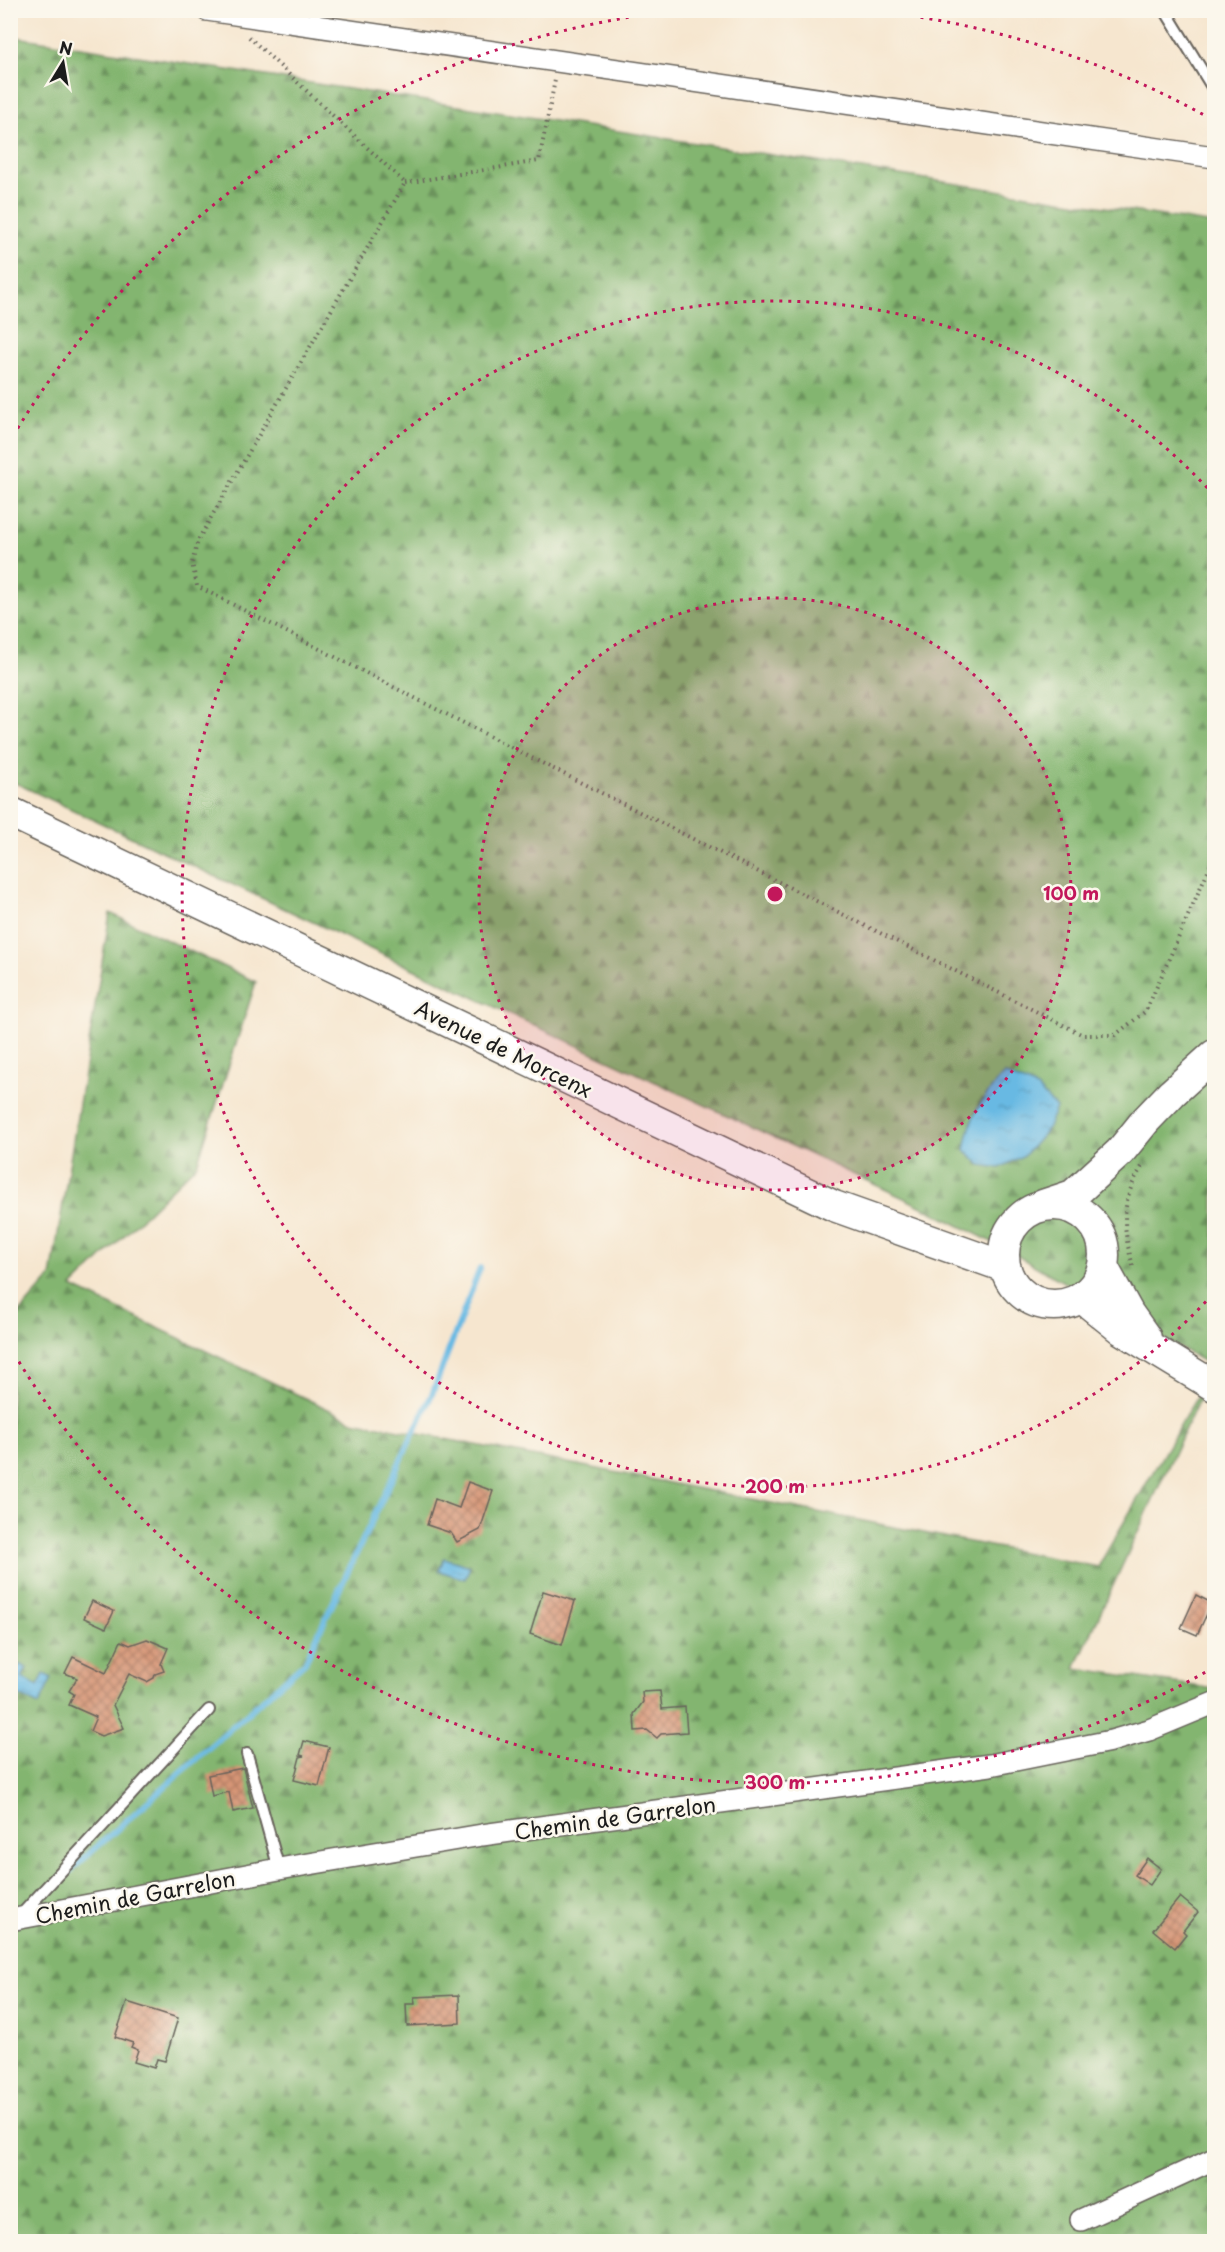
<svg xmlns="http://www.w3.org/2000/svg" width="1225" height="2252" font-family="'Playpen Sans',sans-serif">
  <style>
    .forest { fill: url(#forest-firs); stroke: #506846; stroke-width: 1.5 }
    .water { fill: url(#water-ripples); stroke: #426a80; stroke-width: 1.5 }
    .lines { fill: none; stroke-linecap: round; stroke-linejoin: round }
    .stream { stroke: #67b9e3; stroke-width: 6 }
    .building { fill: url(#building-cross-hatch) }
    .lane-casing { stroke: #68635b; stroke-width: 14 }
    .street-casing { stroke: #68635b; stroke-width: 24 }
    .secondary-casing { stroke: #68635b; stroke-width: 33 }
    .path { stroke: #68635b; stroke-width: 4; stroke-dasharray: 1.5 4.5; stroke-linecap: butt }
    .lane { stroke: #fff; stroke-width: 10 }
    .street { stroke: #fff; stroke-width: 21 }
    .secondary { stroke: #fff; stroke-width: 30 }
    .ring { fill: none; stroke: #c2185b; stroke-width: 3; stroke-dasharray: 3 6 }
    .labels { text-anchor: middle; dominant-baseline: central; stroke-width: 5; stroke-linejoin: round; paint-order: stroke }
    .street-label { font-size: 21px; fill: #1c1c1c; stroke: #fbf7ec }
    .centre { fill: #c2185b; stroke: #fbf7ec; stroke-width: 3 }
    .ring-label { font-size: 18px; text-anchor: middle; font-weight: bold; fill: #c2185b; stroke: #fbf7ec; stroke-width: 5; stroke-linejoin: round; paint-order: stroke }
  </style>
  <defs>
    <pattern id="forest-firs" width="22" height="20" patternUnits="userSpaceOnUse" patternTransform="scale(1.5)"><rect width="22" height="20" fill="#83b570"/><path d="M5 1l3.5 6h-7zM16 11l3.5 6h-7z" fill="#6a925b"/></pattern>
    <pattern id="water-ripples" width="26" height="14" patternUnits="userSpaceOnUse" patternTransform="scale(1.5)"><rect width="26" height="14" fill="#67b9e3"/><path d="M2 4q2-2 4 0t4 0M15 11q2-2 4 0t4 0" fill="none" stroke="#599ec2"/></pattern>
    <pattern id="building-cross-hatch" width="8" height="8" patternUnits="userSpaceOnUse" patternTransform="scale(1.5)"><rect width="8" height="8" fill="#d69576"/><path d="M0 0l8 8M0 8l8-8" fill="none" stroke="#ad7960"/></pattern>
  </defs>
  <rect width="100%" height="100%" fill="#fbf7ec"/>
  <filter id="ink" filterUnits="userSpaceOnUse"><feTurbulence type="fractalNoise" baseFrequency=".0167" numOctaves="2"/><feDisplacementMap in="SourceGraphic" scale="12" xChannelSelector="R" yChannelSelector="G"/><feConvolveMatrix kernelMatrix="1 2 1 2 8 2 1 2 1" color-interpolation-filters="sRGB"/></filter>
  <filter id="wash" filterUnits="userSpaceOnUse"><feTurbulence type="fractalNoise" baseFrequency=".008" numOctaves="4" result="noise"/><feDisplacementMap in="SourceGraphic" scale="24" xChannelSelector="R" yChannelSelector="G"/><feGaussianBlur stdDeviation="1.35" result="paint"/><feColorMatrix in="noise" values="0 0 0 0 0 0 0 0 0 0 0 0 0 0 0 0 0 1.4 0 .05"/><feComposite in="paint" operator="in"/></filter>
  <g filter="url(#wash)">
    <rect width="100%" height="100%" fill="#f6e6cf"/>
    <!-- forest -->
    <path class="forest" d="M10,36l1204,188v1143l-139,301 139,21v552h-1203v-919l40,-45 59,-364 146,69 -59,182 -125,123 281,134 745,146 116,-200 -218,-123 -86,-43 -899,-420z"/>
    <!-- water -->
    <g class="water">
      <path d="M1004,1074l33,14 19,20 -10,23 -20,23 -26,14 -19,-3 -16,-15c6,-37 14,-48 39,-76z"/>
      <path d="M444,1558l26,8 -5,13 -26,-8z"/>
      <path d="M19,1664l8,4 -5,10 16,8 6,-12 8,4 -13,27 -28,-13v-9z"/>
    </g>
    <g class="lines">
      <!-- stream -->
      <path class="stream" d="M62,1878l243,-216 128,-270 47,-124"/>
    </g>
    <g id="blocks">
      <!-- building -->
      <g class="building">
        <path d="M468,1482l25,9 -13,39 -23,12 -6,-9 -24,-8 8,-26 24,9z"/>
        <path d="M543,1591l32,10 -13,44 -32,-11z"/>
        <path d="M1196,1595l16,8 -15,32 -16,-7z"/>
        <path d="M92,1601l22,10 -8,17 -22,-10z"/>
        <path d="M147,1639l21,9 -7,16 3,7 -9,3 -1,4 -7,4 -18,-8 -16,31 11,23 -23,8 -11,-5 6,-14 -27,-12 5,-11 -5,-3 8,-13 -12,-5 8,-16 33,16 15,-32 9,4z"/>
        <path d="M660,1691l2,18 23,-2 2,25 -26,2 -4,4 -10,-8 -12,1 -1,-17 9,-12 -1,-10z"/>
        <path d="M304,1741l25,6 -10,39 -25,-6 6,-23 4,-1 -4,-1z"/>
        <path d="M243,1768l10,40 -20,4 -4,-20 -17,4 -4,-21z"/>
        <path d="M1147,1858l14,11 -11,16 -15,-10z"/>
        <path d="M1180,1897l18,15 -15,19 3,3 -11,14 -22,-18z"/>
        <path d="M459,1995l1,28 -53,3 -1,-22h9l-1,-7z"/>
        <path d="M127,2002l51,16 -13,43 -8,-2 -3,9 -20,-6 4,-12 -7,-3 2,-4 -18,-6z"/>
      </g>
    </g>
  </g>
  <g filter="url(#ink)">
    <use href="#blocks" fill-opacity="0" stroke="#68635b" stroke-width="1.5"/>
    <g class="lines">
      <defs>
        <g id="lane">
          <path d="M1165,10l49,80"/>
          <path d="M313,26l3,-16"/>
          <path d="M247,1754l32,115"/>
          <path d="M20,1916l189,-206"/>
        </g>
        <g id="street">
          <path d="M207,10l1007,147"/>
          <path d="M10,1920l269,-51 203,-34 508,-70 121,-24 38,-11 65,-27"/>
          <path d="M1081,2220l133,-61"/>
        </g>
        <g id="secondary">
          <path d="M10,812l824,394 171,61"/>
          <circle cx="1054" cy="1255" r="50"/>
          <path d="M1043,1205l30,-10 47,-43 26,-32 26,-27 42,-38"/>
          <path d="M1103,1267l26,47 17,24"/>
          <path d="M1081,1297l41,33 92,56"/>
        </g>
      </defs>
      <!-- lane casing -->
      <use href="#lane" class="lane-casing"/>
      <!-- street casing -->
      <use href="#street" class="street-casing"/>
      <!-- secondary casing -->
      <use href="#secondary" class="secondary-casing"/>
      <!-- path -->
      <g class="path">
        <path d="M249,37l156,146 -207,357 -6,23 5,23 323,166 563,283h32l31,-24 68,-154"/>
        <path d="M405,183l134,-22 16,-81"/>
        <path d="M1214,207l-2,3 2,4"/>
        <path d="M1133,1266c-11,-39 -13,-66 10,-101"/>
      </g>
      <!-- lane -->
      <use href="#lane" class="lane"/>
      <!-- street -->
      <use href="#street" class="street"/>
      <!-- secondary -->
      <use href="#secondary" class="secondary"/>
    </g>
  </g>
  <!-- distance rings -->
  <circle cx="775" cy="894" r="296" fill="#c2185b" fill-opacity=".12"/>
  <g class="ring">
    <circle cx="775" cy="894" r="296"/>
    <path d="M1212 1295A593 593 0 1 1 1212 493"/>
    <path d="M1213 1668A889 889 0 0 1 13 1352M13 436A889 889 0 0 1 674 11M876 11A889 889 0 0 1 1213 120"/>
  </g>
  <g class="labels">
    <!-- street labels -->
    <g class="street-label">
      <text transform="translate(504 1048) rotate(26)">Avenue de Morcenx</text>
      <text transform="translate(615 1817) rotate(-8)">Chemin de Garrelon</text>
      <text transform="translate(135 1896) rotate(-11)">Chemin de Garrelon</text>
    </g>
  </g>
  <circle cx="775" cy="894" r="9" class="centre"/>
  <g class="ring-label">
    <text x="1071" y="900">100 m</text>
    <text x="775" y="1493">200 m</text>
    <text x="775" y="1789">300 m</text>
  </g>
  <!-- margin -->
  <rect width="1225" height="2252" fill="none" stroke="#fbf7ec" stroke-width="36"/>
  <!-- north arrow -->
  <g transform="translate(63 63) rotate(11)" stroke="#fbf7ec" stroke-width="4.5" paint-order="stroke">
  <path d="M0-4.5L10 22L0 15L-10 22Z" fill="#1c1c1c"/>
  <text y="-9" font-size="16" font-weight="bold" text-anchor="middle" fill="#1c1c1c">N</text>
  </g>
</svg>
